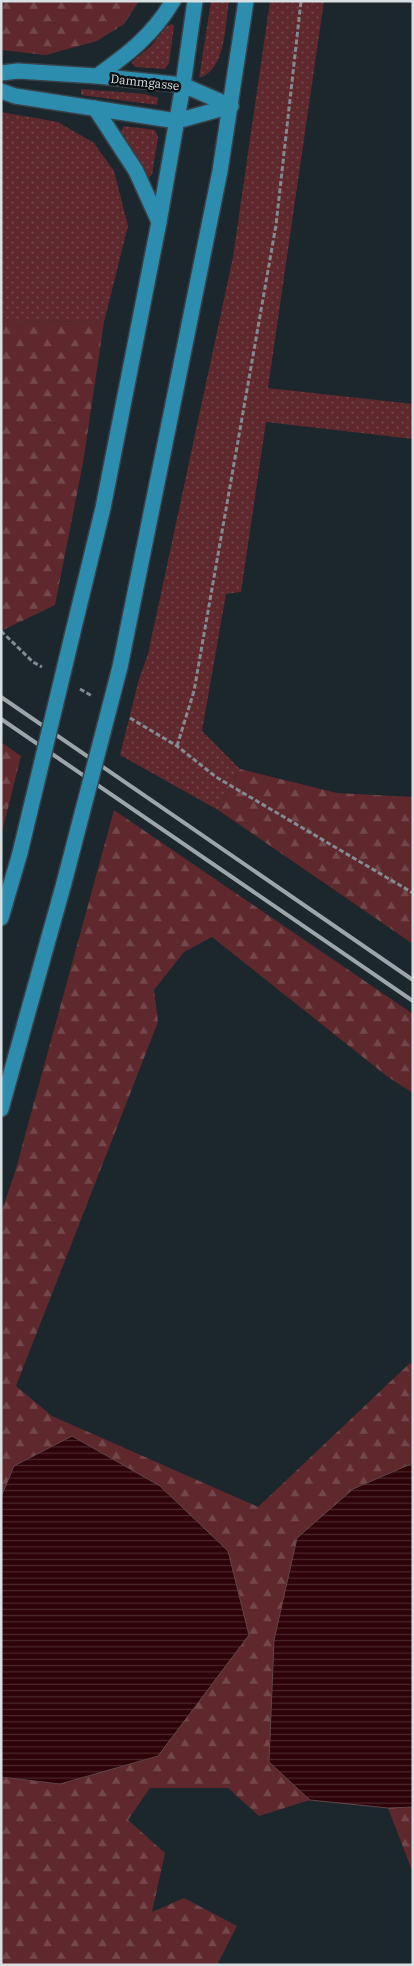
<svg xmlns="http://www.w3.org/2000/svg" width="414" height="1966" font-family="'IBM Plex Serif',serif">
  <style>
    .grass { fill: url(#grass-dots) }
    .forest { fill: url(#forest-firs) }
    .water { fill: url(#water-rules); stroke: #60454a }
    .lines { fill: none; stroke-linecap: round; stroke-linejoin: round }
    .major-casing { stroke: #384147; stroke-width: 18 }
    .path { stroke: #818b90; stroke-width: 3; stroke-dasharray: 5 2.5; stroke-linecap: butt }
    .major { stroke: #2c8daf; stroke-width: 15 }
    .rail { stroke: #9ca5a9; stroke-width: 4 }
    .major-bridge-casing { stroke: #384147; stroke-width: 18; stroke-linecap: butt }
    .major-bridge { stroke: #2c8daf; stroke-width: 15 }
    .labels { text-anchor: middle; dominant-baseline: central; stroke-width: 5; stroke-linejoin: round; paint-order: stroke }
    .street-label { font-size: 12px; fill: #d8e0e4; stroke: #090f11 }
  </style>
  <defs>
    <pattern id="grass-dots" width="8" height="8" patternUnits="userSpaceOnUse" patternTransform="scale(1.25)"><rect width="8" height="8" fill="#5e282c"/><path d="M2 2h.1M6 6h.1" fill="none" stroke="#74474a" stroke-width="1.8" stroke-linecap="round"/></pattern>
    <pattern id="forest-firs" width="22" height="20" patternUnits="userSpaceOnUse" patternTransform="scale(1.25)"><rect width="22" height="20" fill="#5e282c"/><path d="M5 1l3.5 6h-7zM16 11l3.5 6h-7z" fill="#74474a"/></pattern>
    <pattern id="water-rules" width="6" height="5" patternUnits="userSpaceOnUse" patternTransform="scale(1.25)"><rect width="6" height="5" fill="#2d0208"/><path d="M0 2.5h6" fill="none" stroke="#4b272c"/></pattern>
  </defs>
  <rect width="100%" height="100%" fill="#1b272d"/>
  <!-- grass -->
  <g class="grass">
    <path d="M211,1h18c-4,24 -3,69 -30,77z"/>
    <path d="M270,1h54l-56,387 145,16v35l-147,-17 -25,170 -15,2 -24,137 38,38 -22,41 -98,-55 19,-76 9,-25 85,-397z"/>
    <path d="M172,24l2,2 -5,37 -4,6 -30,-2 -3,-4 1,-2 17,-14 17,-21z"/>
    <path d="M81,89l64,5 13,4 -1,7 -76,-10z"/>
    <path d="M1,112l57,10 36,21 20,28 14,55 -24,96 -103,-1z"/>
    <path d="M124,126l31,4 3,7 -6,38 -7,4 -24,-48z"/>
  </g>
  <!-- forest -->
  <g class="forest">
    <path d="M1,1h138l-15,23 -27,17 -51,14 -45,-5z"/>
    <path d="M1,321l103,1 -21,141 -28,142 -54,26z"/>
    <path d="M1,742l20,14 -20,80z"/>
    <path d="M240,769l97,24 76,4v147l-195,-134z"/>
    <path d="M114,810l299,204v79l-25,-16 -176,-140 -28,15 -30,38 4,32 -142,364 36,30 206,91 152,-144 3,2v98l-60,26 -84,273 41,38 -51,16 -31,-28h-78l-22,32 37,33 -13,59 32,-14 53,28 -20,39h-216v-188l59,7 100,-298 -88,-49 -58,29 -13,31v-284l14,-41z"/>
    <path d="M413,1807v66l-25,-65z"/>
  </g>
  <!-- water -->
  <g class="water">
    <path d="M72,1436l88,50 68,65 21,84 -91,121 -98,28 -59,-7v-280l13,-31z"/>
    <path d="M413,1463v344l-25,1 -78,-8 -41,-38 5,-122 23,-102 56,-49z"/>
  </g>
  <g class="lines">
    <defs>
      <g id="major">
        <path d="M1,73l17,-2 79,5 86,9 48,21"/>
        <path d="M97,76c31,-22 56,-41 76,-75"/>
        <path d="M1,91l14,5 162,25 54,-15"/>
        <path d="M95,108l41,63 23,51"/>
        <path d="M72,636l31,-128 56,-286 24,-137 12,-84"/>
        <path d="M120,667l100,-496 26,-170"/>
        <path d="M1,918l19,-65"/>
        <path d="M1,1109l63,-226"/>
      </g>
    </defs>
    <!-- major casing -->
    <use href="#major" class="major-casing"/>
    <!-- path -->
    <g class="path">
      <path d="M1,631l32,31 9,5"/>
      <path d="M80,689l12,7"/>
      <path d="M130,718l47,28 39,31 197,116"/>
      <path d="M177,746l17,-55 82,-466 25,-224"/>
    </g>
    <!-- major -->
    <use href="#major" class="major"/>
    <!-- rail -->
    <g class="rail">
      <path d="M1,697l412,283"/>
      <path d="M1,719l412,282"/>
    </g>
    <defs>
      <g id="major-bridge">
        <path d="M20,853l52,-217"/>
        <path d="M64,883l56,-216"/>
      </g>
    </defs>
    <!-- major-bridge casing -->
    <use href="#major-bridge" class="major-bridge-casing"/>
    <!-- major-bridge -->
    <use href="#major-bridge" class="major-bridge"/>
  </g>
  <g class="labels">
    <!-- street labels -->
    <g class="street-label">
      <text transform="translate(145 82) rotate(6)">Dammgasse</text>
    </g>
  </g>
  <!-- border -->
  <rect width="414" height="1966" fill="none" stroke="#d8e0e4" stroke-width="5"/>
</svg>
